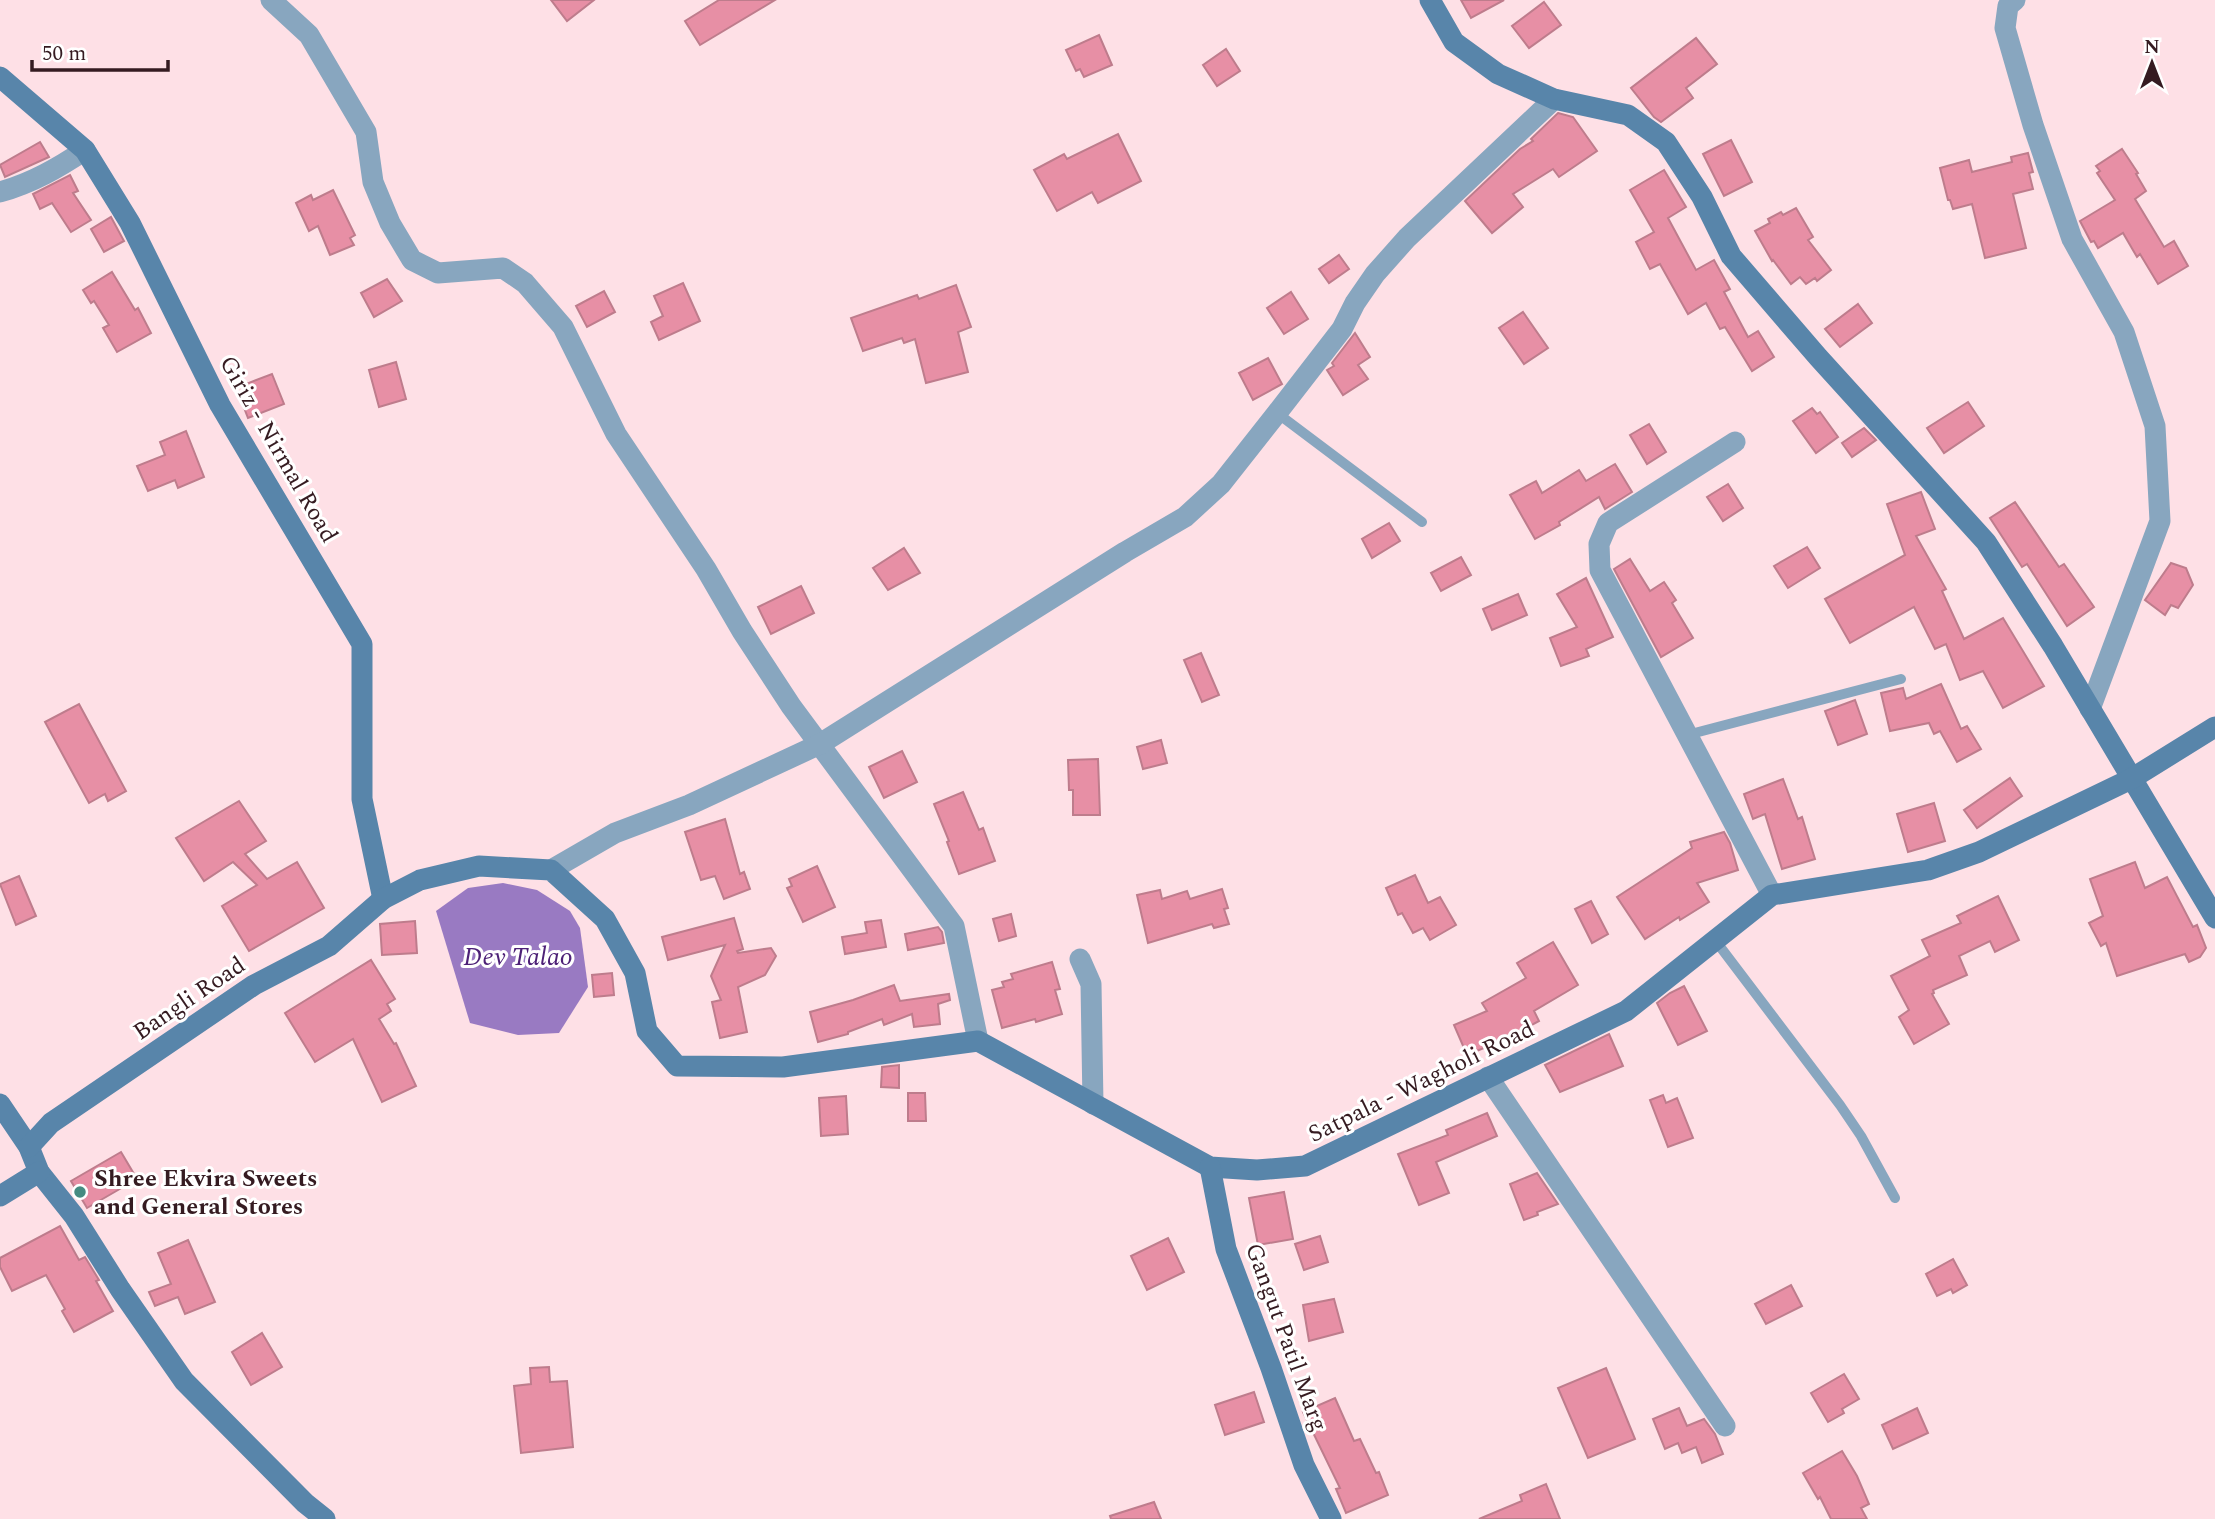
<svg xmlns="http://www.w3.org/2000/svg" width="2215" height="1519" viewBox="0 0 2215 1519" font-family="Spectral,serif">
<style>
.water{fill:#997ac2}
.building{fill:#e78fa5;stroke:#be7c8c;stroke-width:2}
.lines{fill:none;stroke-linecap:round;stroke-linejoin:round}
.lane{stroke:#88a6bf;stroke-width:10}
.street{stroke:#88a6bf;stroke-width:21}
.secondary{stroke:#5885aa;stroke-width:21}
.poi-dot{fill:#468b81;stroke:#fff;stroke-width:2.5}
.labels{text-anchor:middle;stroke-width:6;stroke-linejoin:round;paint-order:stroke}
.street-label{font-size:24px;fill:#351b21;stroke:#fff}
.poi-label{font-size:24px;font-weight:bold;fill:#351b21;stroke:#fff;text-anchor:start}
.water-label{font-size:26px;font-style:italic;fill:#4d2177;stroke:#fff}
</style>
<rect width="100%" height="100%" fill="#fee0e6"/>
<path class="water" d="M503,883L537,890L570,911L580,928L588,987L559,1033L518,1035L470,1023L436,911L468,888Z"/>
<g class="building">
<path d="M551,0H594L567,21Z"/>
<path d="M719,0H775L700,45L685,21Z"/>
<path d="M1461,0H1504L1471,18Z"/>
<path d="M1544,2L1561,25L1529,48L1512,26Z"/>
<path d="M1099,35L1112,65L1084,77L1080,69L1076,71L1066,50Z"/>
<path d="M1696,38L1717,64L1686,88L1693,98L1661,122L1654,117L1631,88Z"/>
<path d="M1226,49L1240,71L1217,86L1203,65Z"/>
<path d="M1558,113L1573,117L1597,151L1559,177L1553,169L1513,194L1523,207L1492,233L1465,201L1520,149L1533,141L1531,139Z"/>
<path d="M1118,134L1141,181L1098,203L1092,192L1057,211L1034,170L1064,154L1067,159Z"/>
<path d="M1731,140L1752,182L1724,196L1703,154Z"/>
<path d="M40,142L49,157L5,177L0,165Z"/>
<path d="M2122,149L2138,173L2136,174L2146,191L2135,199L2164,247L2174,241L2188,266L2158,284L2140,254L2137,257L2123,233L2098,248L2094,241L2091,242L2080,221L2115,200L2097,173L2100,171L2096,166Z"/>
<path d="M2028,153L2033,172L2029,173L2033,189L2013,194L2026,248L1985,258L1972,204L1953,209L1950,200H1948L1940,168L1969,160L1972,172L2012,162L2011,157Z"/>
<path d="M1664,170L1686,207L1668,218L1696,270L1714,260L1730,289L1724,292L1748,337L1758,331L1774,357L1752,371L1725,327L1720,329L1706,303L1688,314L1660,264L1650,269L1636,242L1654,232L1630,190Z"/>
<path d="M70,175L78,191L73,193L91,220L71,232L52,203L40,209L33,194Z"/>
<path d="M333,190L355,235L350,238L354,245L330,255L318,226L309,231L296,203L311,195L313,200Z"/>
<path d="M1796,208L1813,237L1808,240L1831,270L1817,281L1815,278L1806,284L1800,277L1791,284L1773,260L1772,261L1755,231L1770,223L1768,219L1781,212L1783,215Z"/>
<path d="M111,217L124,241L104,252L91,229Z"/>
<path d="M1339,255L1349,269L1329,283L1319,269Z"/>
<path d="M112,272L135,310L138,308L151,333L117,352L103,328L109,325L94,301L91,303L83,290Z"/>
<path d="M387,279L402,301L374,317L361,293Z"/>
<path d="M683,283L700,321L659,340L651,322L663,316L654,296Z"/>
<path d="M956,285L971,327L958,332L968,372L926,383L915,339L904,343L902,338L863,351L851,318L917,295L919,299Z"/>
<path d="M604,291L615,312L587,327L576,306Z"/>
<path d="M1291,292L1308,319L1284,334L1267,308Z"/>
<path d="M1858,304L1872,323L1840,347L1825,329Z"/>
<path d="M1523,312L1548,348L1524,364L1499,328Z"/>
<path d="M1355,333L1370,357L1358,365L1368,379L1343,395L1327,370L1334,366L1332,363Z"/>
<path d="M1268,358L1282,384L1253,400L1239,373Z"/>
<path d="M396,362L406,399L379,407L369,370Z"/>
<path d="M272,374L284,404L248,418L241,400L250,396L246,384Z"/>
<path d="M1968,402L1984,426L1944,453L1927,428Z"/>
<path d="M1812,408L1817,414L1820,412L1838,437L1816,453L1793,421Z"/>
<path d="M1649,424L1666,452L1647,464L1630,435Z"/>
<path d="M1864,428L1876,440L1852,457L1842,443Z"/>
<path d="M186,431L204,477L178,488L175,480L148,491L137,466L165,455L160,442Z"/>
<path d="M1615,464L1632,492L1605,509L1599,497L1559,522L1560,525L1535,539L1510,495L1536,481L1542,493L1579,470L1586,481Z"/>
<path d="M1728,484L1743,508L1723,521L1707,497Z"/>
<path d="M1921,492L1935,529L1916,536L1946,589L1942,591L1964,639L2003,618L2044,686L2003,708L1983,671L1960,680L1946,644L1935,649L1914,607L1850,643L1825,599L1905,555L1887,504Z"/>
<path d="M2015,502L2059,567L2064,564L2094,607L2067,626L2027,564L2022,567L1990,518Z"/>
<path d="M1389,523L1400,541L1372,558L1362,539Z"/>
<path d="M1807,547L1820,568L1788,588L1774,566Z"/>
<path d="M904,548L920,573L888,590L873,568Z"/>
<path d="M1461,557L1471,575L1441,591L1431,573Z"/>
<path d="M1630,559L1650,591L1664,582L1676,600L1672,603L1693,638L1661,657L1614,569Z"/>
<path d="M2171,563L2186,568L2193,585L2178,608L2171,605L2165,615L2145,600Z"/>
<path d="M1586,578L1613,637L1586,649L1589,656L1561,666L1550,638L1577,627L1557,594Z"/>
<path d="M801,586L814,613L771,634L758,607Z"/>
<path d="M1518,594L1527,615L1492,630L1483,609Z"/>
<path d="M1201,653L1219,695L1202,702L1184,660Z"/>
<path d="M1941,684L1961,729L1967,726L1981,749L1957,762L1940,731L1934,734L1929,723L1890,731L1881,693L1903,688L1906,699Z"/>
<path d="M1855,700L1867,734L1838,745L1825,711Z"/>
<path d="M79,704L126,791L108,801L105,794L89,803L45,722Z"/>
<path d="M1161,740L1167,763L1143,769L1137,747Z"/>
<path d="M902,751L917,782L884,798L869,767Z"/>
<path d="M1098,759L1100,815H1073V790H1069L1068,760Z"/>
<path d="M2010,778L2022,796L1977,828L1964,810Z"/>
<path d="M1783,779L1798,819L1802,817L1815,859L1782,869L1765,814L1753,819L1744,794Z"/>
<path d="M963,792L979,830L983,828L995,861L959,874L947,842L949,841L934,804Z"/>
<path d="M239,801L266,841L245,854L267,879L297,862L324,908L249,951L222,906L257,885L233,862L204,881L176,838Z"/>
<path d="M1934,803L1945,841L1908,852L1897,814Z"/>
<path d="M725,819L740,874L744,872L750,889L724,899L715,876L701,880L685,832Z"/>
<path d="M1724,832L1730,843L1738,870L1697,883L1709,902L1680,920L1679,917L1645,939L1617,897L1692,848L1690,842Z"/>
<path d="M2135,862L2145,888L2167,877L2193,927L2197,925L2206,948L2200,957L2189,962L2185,954L2117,976L2106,943L2101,946L2089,923L2103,916L2090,879Z"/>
<path d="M817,866L835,907L803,922L787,888L792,886L789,879Z"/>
<path d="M1415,875L1428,903L1440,897L1456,925L1430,940L1423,928L1413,933L1402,913L1398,915L1386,888Z"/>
<path d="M19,876L36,916L16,925L0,884Z"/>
<path d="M1222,889L1228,908L1224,909L1229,924L1214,928L1212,924L1148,943L1137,895L1160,890L1162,899L1187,891L1190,899Z"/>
<path d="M1998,896L2019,940L1995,952L1990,941L1959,956L1967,975L1933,990L1934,993L1932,994L1949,1024L1914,1044L1899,1017L1909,1010L1891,976L1930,956L1922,940L1961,923L1957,916Z"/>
<path d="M1591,901L1608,934L1592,943L1575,909Z"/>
<path d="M1011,914L1016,936L999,941L993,919Z"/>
<path d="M734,918L743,949L737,951L738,953L771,948L776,956L765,975L738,987L747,1032L720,1038L712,1002L721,1000L711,976L725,945L668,960L662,937Z"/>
<path d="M881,920L886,947L845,954L842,937L867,933L865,922Z"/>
<path d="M415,921L417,953L382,955L380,924Z"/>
<path d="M938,927L942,932L944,943L908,950L905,934Z"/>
<path d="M1553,942L1578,985L1534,1011L1539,1021L1506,1039L1467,1055L1454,1025L1487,1011L1482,1003L1526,978L1517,963Z"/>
<path d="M371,960L395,999L387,1004L391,1011L379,1019L394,1044L396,1043L416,1086L382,1102L353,1039L315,1062L285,1013Z"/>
<path d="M1052,962L1060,989L1055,990L1062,1014L1036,1022L1035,1019L1002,1028L992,990L1004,987L1002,982L1013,979L1011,974Z"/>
<path d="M612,973L614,995L594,997L592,975Z"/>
<path d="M894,985L900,1001L949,994L950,1000L938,1004L940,1024L914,1027L912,1014L884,1025L882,1019L848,1032V1034L818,1042L810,1012L853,1000Z"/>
<path d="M1684,986L1707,1031L1678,1045L1657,1003L1670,993Z"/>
<path d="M1609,1034L1623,1066L1560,1092L1545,1065Z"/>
<path d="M899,1065V1088L881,1087L882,1067Z"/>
<path d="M908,1093H925L926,1121H908Z"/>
<path d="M1663,1095L1666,1103L1677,1098L1693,1138L1668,1147L1650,1100Z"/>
<path d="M846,1096L848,1134L821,1136L819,1098Z"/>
<path d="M1487,1113L1497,1136L1436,1162L1449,1193L1419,1205L1398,1154L1448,1135L1446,1130Z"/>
<path d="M121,1152L137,1179L87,1208L71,1181Z"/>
<path d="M1537,1173L1558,1204L1537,1212L1538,1215L1524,1220L1510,1184Z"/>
<path d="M1284,1192L1293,1239L1258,1245L1249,1198Z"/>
<path d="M60,1226L79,1260L85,1257L99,1280L96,1281L113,1311L74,1332L62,1311L65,1309L46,1275L12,1291L0,1267V1258Z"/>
<path d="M1320,1236L1328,1262L1304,1270L1295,1244Z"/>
<path d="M1168,1238L1184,1272L1147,1290L1131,1256Z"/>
<path d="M188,1240L215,1302L185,1314L178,1297L155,1306L149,1292L171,1284L158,1253Z"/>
<path d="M1953,1259L1967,1285L1953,1293L1951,1289L1937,1296L1926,1274Z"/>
<path d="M1791,1285L1802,1306L1766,1324L1755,1304Z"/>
<path d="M1334,1299L1343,1332L1309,1341L1303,1305Z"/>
<path d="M262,1333L282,1367L251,1385L232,1352Z"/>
<path d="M549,1367L550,1382L567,1381L573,1447L521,1453L514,1386L531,1384L530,1368Z"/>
<path d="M1606,1368L1635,1439L1588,1458L1558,1388Z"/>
<path d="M1844,1374L1859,1399L1842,1409L1844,1413L1828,1422L1811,1393Z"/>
<path d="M1254,1392L1264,1422L1225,1435L1215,1405Z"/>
<path d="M1335,1398L1354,1441L1360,1439L1376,1473L1379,1472L1388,1495L1346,1513L1336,1489L1340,1488L1303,1412Z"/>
<path d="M1679,1408L1687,1426L1704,1419L1715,1434L1723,1454L1702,1463L1696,1447L1682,1453L1678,1443L1665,1449L1653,1419Z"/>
<path d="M1917,1408L1928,1433L1893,1449L1882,1425Z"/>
<path d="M1842,1451L1857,1476L1869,1504L1861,1508L1867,1519H1831L1820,1497L1818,1499L1803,1473Z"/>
<path d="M1546,1484L1560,1519H1479L1522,1501L1520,1495Z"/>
<path d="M1154,1502L1161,1519H1111L1110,1516Z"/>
</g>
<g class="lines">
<g class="lane">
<path d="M1277,413L1422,522"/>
<path d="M1687,735L1901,679"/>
<path d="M1715,940L1840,1105L1861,1136L1895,1198"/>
</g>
<g class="street">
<path d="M271,0L309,35L366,132L373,182L390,223L412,260L438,273L503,268L525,283L563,327L616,434L706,569L742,631L791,706L954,926L978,1041"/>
<path d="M2015,0L2008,6L2005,28L2033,125L2072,239L2124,332L2155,426L2160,521L2090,709"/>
<path d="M0,192C32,183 58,168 85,150"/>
<path d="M1735,442L1608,523L1599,544L1600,570L1772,895"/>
<path d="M551,870L615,833L689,805L820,744L1125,552L1185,517L1221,484L1277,413L1342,329L1355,303L1375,274L1407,238L1554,99"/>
<path d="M1080,959L1091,984L1093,1104"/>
<path d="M1488,1077L1725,1426"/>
</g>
<g class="secondary">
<path d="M1430,0L1454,42L1498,74L1554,99L1628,115L1666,142L1702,197L1731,256L1818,357L1986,542L2053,646L2215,918"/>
<path d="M0,77L85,150L130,223L220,405L362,644V799L383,899"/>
<path d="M0,1104L29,1147L39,1172L74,1216L120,1289L184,1381L305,1503L325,1519"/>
<path d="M29,1147L51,1123L254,985L329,946L383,899L420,880L479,866L551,870L605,919L635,973L647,1031L677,1066L783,1067L978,1041L1210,1167L1257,1170L1305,1166L1626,1011L1772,895L1928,870L1979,852L2131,779L2215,727"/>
<path d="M1210,1167L1226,1249L1271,1368L1304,1465L1331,1519"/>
<path d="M0,1196L39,1172"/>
</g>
</g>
<circle class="poi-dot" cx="80" cy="1192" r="7"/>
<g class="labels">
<g class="street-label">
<text transform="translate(279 449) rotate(60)" y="8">Giriz - Nirmal Road</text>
<text transform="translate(189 998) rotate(-34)" y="8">Bangli Road</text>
<text transform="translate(1421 1081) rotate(-26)" y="8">Satpala - Wagholi Road</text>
<text transform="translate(1287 1337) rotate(70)" y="8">Gangut Patil Marg</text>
</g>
<g class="poi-label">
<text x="94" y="1186">Shree Ekvira Sweets<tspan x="94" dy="28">and General Stores</tspan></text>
</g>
<g class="water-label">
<text x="518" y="965">Dev Talao</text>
</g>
</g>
<g transform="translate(2152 63)" stroke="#ffffff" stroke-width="5" paint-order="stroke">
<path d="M0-5L12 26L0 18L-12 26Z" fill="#351b21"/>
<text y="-10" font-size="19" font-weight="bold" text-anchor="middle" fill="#351b21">N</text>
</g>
<path d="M32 60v10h136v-10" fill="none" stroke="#351b21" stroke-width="3.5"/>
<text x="42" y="60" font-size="21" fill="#351b21" stroke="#ffffff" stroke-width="5" paint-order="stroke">50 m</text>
</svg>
